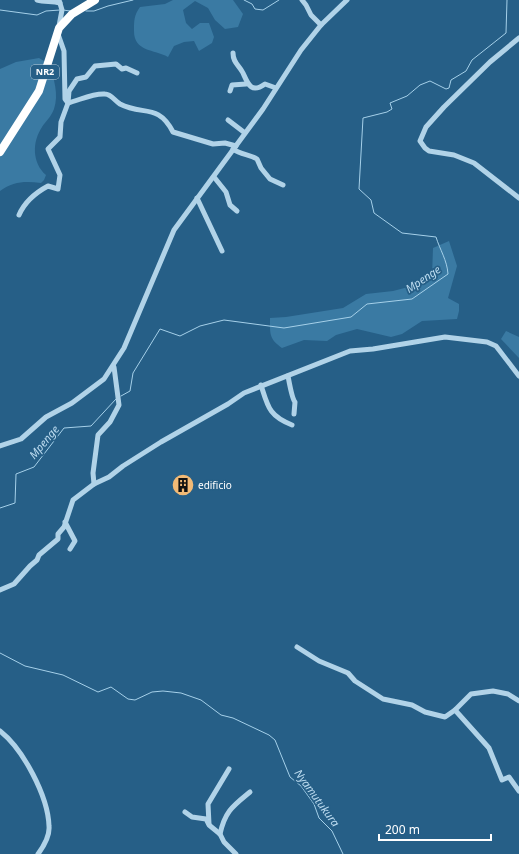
<svg xmlns="http://www.w3.org/2000/svg" width="519" height="854" viewBox="0 0 519 854" font-family="'Noto Sans',sans-serif">
<style>
.green{fill:#3a7aa3}
.lines{fill:none;stroke-linecap:round;stroke-linejoin:round}
.stream{stroke:#a5d0e9;stroke-width:1}
.minor{stroke:#b1d3e8;stroke-width:5}
.highway{stroke:#fff;stroke-width:8}
.labels{text-anchor:middle;stroke-width:3.5;stroke-linejoin:round;paint-order:stroke}
.shield{fill:#265f87;stroke:#becfdb;stroke-width:1}
.shield-label{font-size:9px;font-weight:bold;fill:#fff}
.poi-label{font-size:10px;fill:#fff;stroke:#265f87;text-anchor:start}
.water-label{font-size:11px;font-style:italic;fill:#bddcf0;stroke:#265f87}
</style>
<rect width="100%" height="100%" fill="#265f87"/>
<g class="green">
<path d="M173,0H233L243,14L238,27L225,29L215,20L208,8L195,1L183,10L186,23L192,29L200,23H209L214,37L212,43L199,51L194,41L184,42L174,46L168,57C154,49 134,52 134,31C134,21 134,15 140,7L165,4Z"/>
<path d="M39,58L49,64C54,78 59,95 54,109C51,117 46,121 42,127C32,142 32,163 46,175L44,180L41,183C26,181 13,181 0,191V69L16,62Z"/>
<path d="M449,241L457,266L448,298L459,304V311L457,319L422,321L402,334L391,337L357,329L336,335L327,341L304,340L282,348C269,339 270,334 270,318L286,317L343,308L366,294L393,291L420,284L432,276L433,248Z"/>
<path d="M506,331L519,337V358L501,339Z"/>
</g>
<g class="lines">
<g class="stream">
<path d="M244,0L252,4L255,9L263,10L279,0"/>
<path d="M0,10L37,15L46,11L60,10"/>
<path d="M63,10L70,11"/>
<path d="M86,11H94L108,6L133,0"/>
<path d="M121,396L130,391L133,373L160,329L180,336L200,326L224,320L284,328L351,317L367,304L412,299L448,274C447,260 440,250 436,237L402,233L374,213L371,200L359,189L363,118L387,112L392,109L390,103L407,96L420,85L430,81L446,89L449,88L451,80L466,71L472,60L506,33L507,0"/>
<path d="M0,508L15,503L16,474L34,467L64,428L91,426L116,399"/>
<path d="M0,653L25,666L63,675L98,692L111,687L128,699L135,700L152,692L163,691L181,693L201,700L221,715L233,718L269,735L275,740L290,777L301,786L314,804L319,818L332,831L343,854"/>
</g>
<g class="minor">
<path d="M37,0C45,2 52,1 60,3"/>
<path d="M59,0L62,10L59,26"/>
<path d="M302,0L306,5L311,15L321,25"/>
<path d="M58,34L64,51L65,99L68,103C80,100 93,93 105,94C111,94 115,101 120,104C143,116 158,103 173,132L213,144L225,143L236,146"/>
<path d="M519,38L490,62L444,107L426,127L420,141L425,148L429,151L454,155L474,163L519,198"/>
<path d="M233,53C233,63 239,65 243,73C248,84 251,94 265,84L276,88"/>
<path d="M230,91L232,85L246,84"/>
<path d="M228,120L245,133"/>
<path d="M233,149C241,155 249,154 257,159L261,168L270,179L283,185"/>
<path d="M214,177L226,192L230,205L237,211"/>
<path d="M197,198L222,251"/>
<path d="M19,215C25,201 35,193 48,186L58,189L60,175L48,149L60,137L61,122L68,103L69,91L77,79L86,77L95,66L116,64L122,69L126,68L137,73"/>
<path d="M288,376C289,381 292,399 295,402L294,414"/>
<path d="M261,385C268,407 269,416 292,425"/>
<path d="M0,446L21,439L46,417L72,403L104,379L124,348L174,230L263,109L301,50L321,25L347,0"/>
<path d="M94,484L93,473L98,435L110,422L119,405L114,367"/>
<path d="M65,522L75,541L70,549"/>
<path d="M0,590L14,584L30,566L37,560L39,555L58,539V534L64,527L73,500L94,484L109,477L123,466L161,442L228,404L244,393L350,351L373,349L445,337L487,342L496,346L519,376"/>
<path d="M297,647L319,661L348,673L355,681L383,699L412,705L425,712L445,717L455,710L471,694L493,691L508,694L519,701"/>
<path d="M455,710L489,748L502,780L509,777L519,791"/>
<path d="M0,731C23,749 48,796 49,826C50,836 44,846 38,854"/>
<path d="M185,812L192,817L206,819L209,825L220,834L224,842L236,854"/>
<path d="M209,824L208,804L229,769"/>
<path d="M220,834C225,811 233,806 250,792"/>
</g>
<path class="highway" d="M0,152L39,91L59,28L72,14L95,0"/>
</g>
<defs>
<g id="building-disc" transform="scale(1.15)"><circle r="9.5" fill="#f2ba76" stroke="#265f87"/><path d="M-4-6H4V6H1V3H-1V6H-4ZM-2.5-4.3h1.7v1.8h-1.7ZM.8-4.3h1.7v1.8H.8ZM-2.5-1h1.7V.8h-1.7ZM.8-1h1.7V.8H.8Z" fill="#111"/></g>
</defs>
<g fill-rule="evenodd">
<use href="#building-disc" x="183" y="485"/>
</g>
<g class="labels">
<rect class="shield" x="31" y="65" width="28" height="14" rx="3"/>
<g class="shield-label">
<text x="45" y="75">NR2</text>
</g>
<g class="poi-label">
<text x="198" y="489">edificio</text>
</g>
<g class="water-label">
<text transform="translate(423 279) rotate(-34)" y="4">Mpenge</text>
<text transform="translate(44 442) rotate(-50)" y="4">Mpenge</text>
<text transform="translate(317 798) rotate(54)" y="4">Nyamutukura</text>
</g>
</g>
<path d="M379 834v6h112v-6" fill="none" stroke="#ffffff" stroke-width="2"/>
<text x="385" y="834" font-size="12" fill="#ffffff" stroke="#265f87" stroke-width="3" paint-order="stroke">200 m</text>
</svg>
